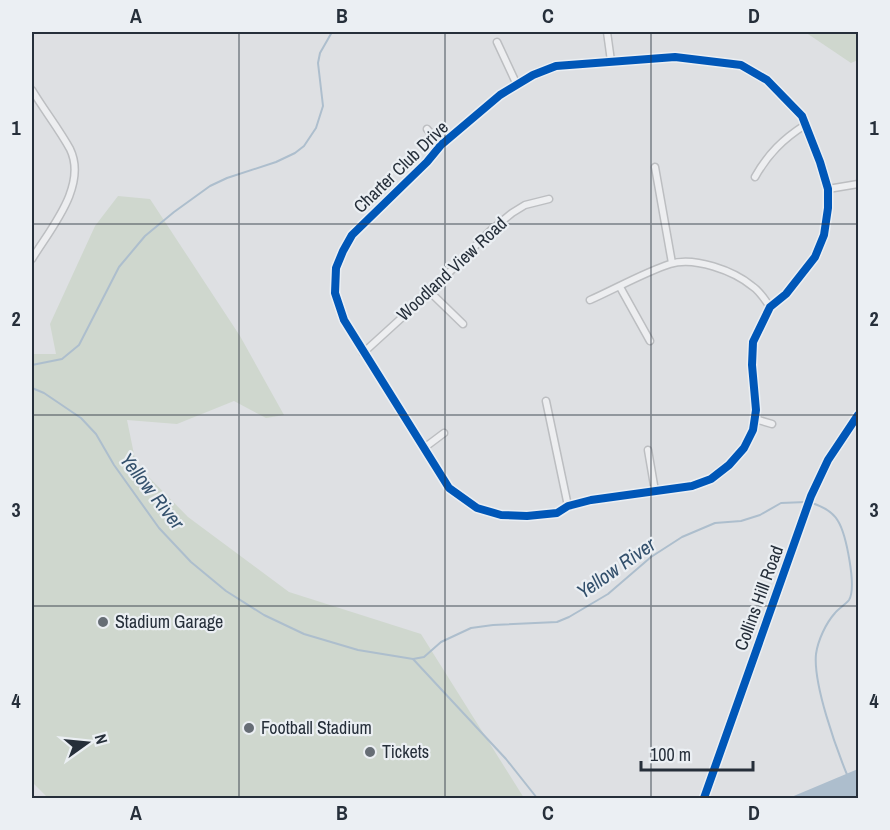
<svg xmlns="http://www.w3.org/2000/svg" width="890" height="830" viewBox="0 0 890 830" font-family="'Archivo Narrow',sans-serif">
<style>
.green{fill:#cfd7ce}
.water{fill:#adbecd}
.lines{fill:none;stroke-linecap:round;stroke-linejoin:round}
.stream{stroke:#adbecd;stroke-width:2}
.street-casing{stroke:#bcbec1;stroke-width:9}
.street{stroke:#edeef0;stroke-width:6}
.secondary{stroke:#bcbfc3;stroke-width:8}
.cycleway-casing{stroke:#ebeff3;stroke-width:11}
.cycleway{stroke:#0057b8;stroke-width:8}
.grid{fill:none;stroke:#262f3a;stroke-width:1.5;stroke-opacity:0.55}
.poi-dot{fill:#666d75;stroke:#ebeff3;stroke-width:2}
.labels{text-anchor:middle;stroke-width:4.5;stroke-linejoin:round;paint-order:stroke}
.street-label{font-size:18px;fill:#262f3a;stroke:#ebeff3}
.poi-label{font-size:18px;fill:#262f3a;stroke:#ebeff3;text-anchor:start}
.water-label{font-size:20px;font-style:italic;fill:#33506c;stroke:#ebeff3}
.neatline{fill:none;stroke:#262f3a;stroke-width:2}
.grid-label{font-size:20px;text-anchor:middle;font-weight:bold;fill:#262f3a}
</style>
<rect width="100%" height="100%" fill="#dee0e3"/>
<g class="green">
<path d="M805,32H858V60L851,63Z"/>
<path d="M118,196L150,199L240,336L284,415L266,418L234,401L177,424L127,420L136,464L188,517L289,592L421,634L524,798H48L32,782V354H56L50,324L95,226Z"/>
</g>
<path class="water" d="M858,769V798H789Z"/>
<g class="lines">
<g class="stream">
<path d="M32,365L62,359L79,345L119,267L145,236L174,212L210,186L227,178L276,162L295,153L304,146L316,128L323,106L318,63L320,53L332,32"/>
<path d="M32,388L44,393L81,418L96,434L114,465L159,528L191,562L226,591L264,615L304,634L358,650L413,659L424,657L441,642L471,628L493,625L557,622L569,617L608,594L651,557L682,537L715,523L741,521L760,515L781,503L806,502"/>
<path d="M812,503C821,506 833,512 838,521C846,534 857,587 849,600C845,605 839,608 835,613C826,623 818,640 816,654C813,684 836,748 848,777"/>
<path d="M413,659L506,759L537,798"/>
</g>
<g class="street-casing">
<g id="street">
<path d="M607,32L611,61"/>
<path d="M497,42L517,85"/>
<path d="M675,57L741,65L767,80L802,116L820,162L828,189V208L824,235L815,257L786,294L770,307L753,342L752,365L756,410L753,430L744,448L729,465L711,479L692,486L591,500L568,506L557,513L527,516L501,515L477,508L449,488L344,320L335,293L336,268L343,251L352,235L427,162L441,145L500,95L533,75L556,66Z"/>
<path d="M32,90C44,110 59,129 70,149C88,186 50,229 32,259"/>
<path d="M427,129L441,145"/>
<path d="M655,167L672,263"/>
<path d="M755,177C768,154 783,139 805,125"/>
<path d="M828,189L858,184"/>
<path d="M620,287L650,341"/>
<path d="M430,292L463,324"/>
<path d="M590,300C615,289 645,272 670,264C694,256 734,271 752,286C760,291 765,300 770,307"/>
<path d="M363,353L430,292L490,231L512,213L525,205L549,199"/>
<path d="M546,401L568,506"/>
<path d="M755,419L772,424"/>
<path d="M424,448L444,433"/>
<path d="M648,450L655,491"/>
</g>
</g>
<use href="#street" class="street"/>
<path class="secondary" d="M704,798L811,496L828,460L858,415"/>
<g class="cycleway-casing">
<g id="cycleway">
<path d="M675,57L741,65L767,80L802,116L820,162L828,189V208L824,235L815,257L786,294L770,307L753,342L752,365L756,410L753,430L744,448L729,465L711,479L692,486L591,500L568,506L557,513L527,516L501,515L477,508L449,488L344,320L335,293L336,268L343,251L352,235L427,162L441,145L500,95L533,75L556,66Z"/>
<path d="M704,798L811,496L828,460L858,415"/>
</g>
</g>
<use href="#cycleway" class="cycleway"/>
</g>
<path class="grid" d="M239,32V798M445,32V798M651,32V798M32,224H858M32,415H858M32,606H858"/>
<g class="poi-dot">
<circle cx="103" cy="622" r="6"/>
<circle cx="249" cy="728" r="6"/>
<circle cx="370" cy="752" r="6"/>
</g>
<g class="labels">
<g class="street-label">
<text transform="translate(401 167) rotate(-44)" y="6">Charter Club Drive</text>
<text transform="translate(452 269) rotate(-43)" y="6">Woodland View Road</text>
<text transform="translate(759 598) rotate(-70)" y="6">Collins Hill Road</text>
</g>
<g class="poi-label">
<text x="115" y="628">Stadium Garage</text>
<text x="261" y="734">Football Stadium</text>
<text x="382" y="758">Tickets</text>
</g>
<g class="water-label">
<text transform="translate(152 491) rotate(52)" y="7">Yellow River</text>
<text transform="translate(616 568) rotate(-35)" y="7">Yellow River</text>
</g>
</g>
<rect width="890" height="830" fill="none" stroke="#ebeff3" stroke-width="66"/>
<g transform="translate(87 743) rotate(75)" stroke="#ebeff3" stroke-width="4.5" paint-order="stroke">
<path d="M0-4.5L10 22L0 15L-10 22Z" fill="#262f3a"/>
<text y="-9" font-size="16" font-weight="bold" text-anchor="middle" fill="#262f3a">N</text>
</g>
<path d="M641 761v9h112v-9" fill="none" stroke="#262f3a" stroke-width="3"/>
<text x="650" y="761" font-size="18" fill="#262f3a" stroke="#ebeff3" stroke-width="4.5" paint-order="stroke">100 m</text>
<rect x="33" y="33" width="824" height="764" class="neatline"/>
<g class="grid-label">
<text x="136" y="23">A</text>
<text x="342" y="23">B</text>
<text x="548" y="23">C</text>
<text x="754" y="23">D</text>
<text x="16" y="135">1</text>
<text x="874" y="135">1</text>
<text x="16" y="326">2</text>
<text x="874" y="326">2</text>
<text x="16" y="517">3</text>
<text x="874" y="517">3</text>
<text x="16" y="708">4</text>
<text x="874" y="708">4</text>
<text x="136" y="820">A</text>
<text x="342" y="820">B</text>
<text x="548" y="820">C</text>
<text x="754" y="820">D</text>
</g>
</svg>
